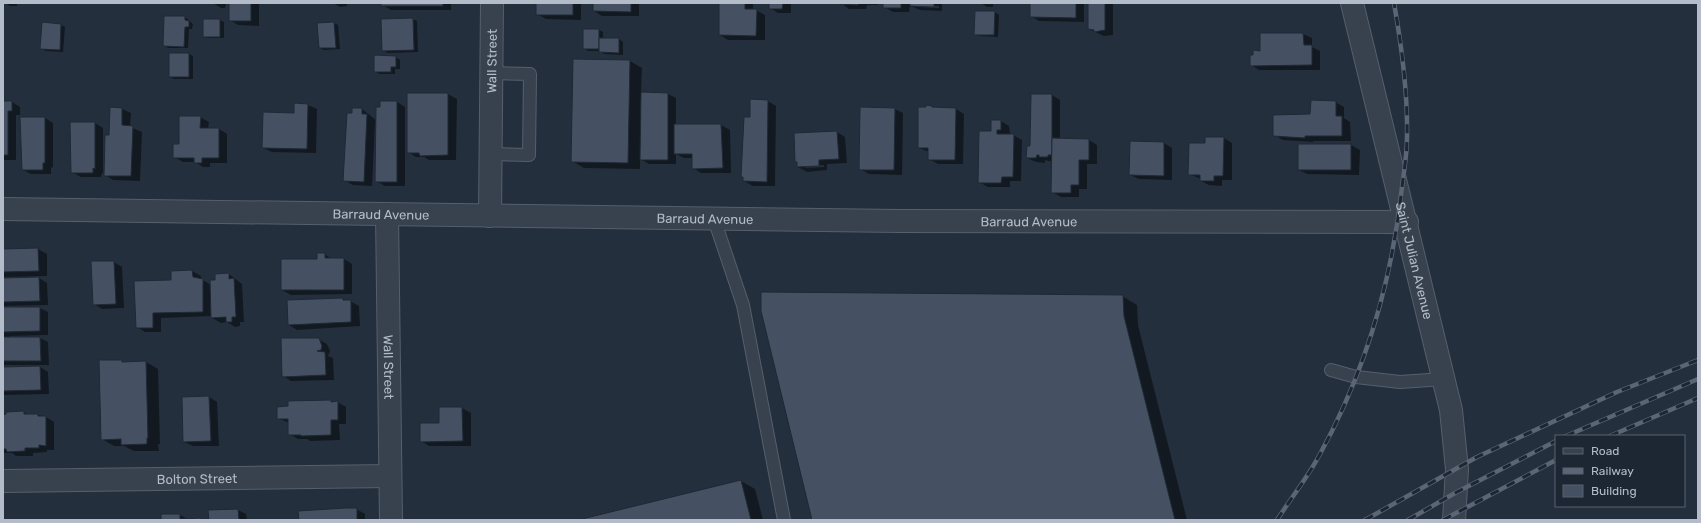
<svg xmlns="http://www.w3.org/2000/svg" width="1701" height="523" viewBox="0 0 1701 523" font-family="Rubik,sans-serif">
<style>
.shadow{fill:#0007;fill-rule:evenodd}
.building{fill:#455162;stroke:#1f2835}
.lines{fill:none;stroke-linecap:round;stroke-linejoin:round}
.service-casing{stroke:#565f6c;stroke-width:14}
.minor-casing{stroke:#565f6c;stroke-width:24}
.tertiary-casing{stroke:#565f6c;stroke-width:24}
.service{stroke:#38414e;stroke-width:12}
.minor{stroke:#38414e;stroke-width:22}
.tertiary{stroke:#38414e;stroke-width:22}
.rail-casing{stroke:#5a6575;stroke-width:4.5}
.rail{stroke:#1d2633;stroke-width:3;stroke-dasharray:9;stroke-linecap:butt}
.labels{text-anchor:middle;stroke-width:3;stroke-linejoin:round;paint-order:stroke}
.street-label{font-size:13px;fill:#b4bcc9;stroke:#1d2633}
</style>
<rect width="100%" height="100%" fill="#242f3e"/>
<g class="shadow">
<path d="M5,3H17V6H10Z"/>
<path d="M213,3H224L226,4L225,8H221Z"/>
<path d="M228,3H259V26L238,25L230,20V4Z"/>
<path d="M333,3H347V6L340,7Z"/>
<path d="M382,3H451V10H391L382,5Z"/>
<path d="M535,3H581V20L546,19L537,14V4Z"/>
<path d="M594,3H663H639V16H602L594,11Z"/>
<path d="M720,3H753V10H756L765,15V40H728L720,35Z"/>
<path d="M770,3H791V13H778L770,8Z"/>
<path d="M832,3H878V5H867L866,9H849L841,3Z"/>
<path d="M884,3H942V11L920,10L910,6L909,12H893L884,7ZM919,5L939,6V8L919,7Z"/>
<path d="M981,3H996V4H993V7H987Z"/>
<path d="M1023,3H1084V22L1039,21L1031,16V4Z"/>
<path d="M1089,3H1113V35L1104,36L1089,29Z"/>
<path d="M995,12L999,15L998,37L980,36L976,34Z"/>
<path d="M185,17L193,24L192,29H189L188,48H168L164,45Z"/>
<path d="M413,19L417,21L418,52L387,53L383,50Z"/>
<path d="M204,20H220L224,22V38H208L204,36Z"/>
<path d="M334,23L338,25L340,49L324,50L320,48Z"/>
<path d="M61,25L65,27L63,52L46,51L41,49Z"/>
<path d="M599,30L603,32V39H619L623,42V55L604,54L600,51H588L584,48Z"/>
<path d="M1261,34H1303L1312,38V47L1320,51V70H1259L1251,65L1261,52Z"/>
<path d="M189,54L193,56V79H174L170,77Z"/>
<path d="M396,57L400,60V69H395V74H379L375,71Z"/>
<path d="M630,61L642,68L641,93L668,94L676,98V125H721L730,130L731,173H701L693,168V158H684L676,154V164H649L640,159V169L584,168L572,161Z"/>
<path d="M408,94H448L457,99L456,160H429L424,157H416L408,152Z"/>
<path d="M1052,95L1060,100V140H1089L1097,145V164H1087V189H1079V197H1061L1052,192L1053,162L1045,160V163L1036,162L1027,158Z"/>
<path d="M768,101L776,106L775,186H753L744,181L751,118Z"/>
<path d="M3,102H12L20,107V115H16V160H3Z"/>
<path d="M381,102H397L405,107V186H385L376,181L377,123H375L372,186L353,185L344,180L353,114L362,109L377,121L381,108Z"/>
<path d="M1335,102L1344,107V118L1350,122L1351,141H1313V142L1283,140L1274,135Z"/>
<path d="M295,104L308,105L317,109L316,153L272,152L263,148L295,114Z"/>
<path d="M932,106L935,108L956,109L964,114L963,164H938L929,159V152L919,148Z"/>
<path d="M111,108L122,109L131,113L130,127L142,132L140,181L113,180L105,175L110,136Z"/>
<path d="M895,109L903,113L902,175L869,174L860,169Z"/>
<path d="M200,117L209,122L208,129H219L227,134V163H210V167H203L195,162H183L174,157L180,145Z"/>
<path d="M45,118L53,123V167L51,168V174H31L23,170Z"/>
<path d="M1001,121L1009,126L1010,135H1013L1022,140L1021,181H1010V187H988L979,182L992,132Z"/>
<path d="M95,123L103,128V173H102L101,177H81L72,172Z"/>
<path d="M837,132L845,137L847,163L827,164V170L807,172L798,167ZM824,165V167L806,168L804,166Z"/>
<path d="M1224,138L1232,143V180H1222V186L1209,185L1201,181V179L1189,174L1206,144Z"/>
<path d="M1164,143L1172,148V180L1139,179L1130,175Z"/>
<path d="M1299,145H1351L1360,150L1359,175L1307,174L1299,170Z"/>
<path d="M38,249L47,254V276L3,277V250Z"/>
<path d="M324,254L332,259H344L352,264V294L291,295L282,290Z"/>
<path d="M114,262L122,267L124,308L102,309L94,304Z"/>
<path d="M192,271L201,276V279L211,285L216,281V275L229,274L242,284L244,322H240V326L235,327L227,322L221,323L212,318V316L161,318V332H145L137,327L172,281Z"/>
<path d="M39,278L47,283L48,305L3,306V279Z"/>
<path d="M1122,296L1137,305L1138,325L1187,520H813Z"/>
<path d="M342,299L350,301L359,306L360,326L297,330L289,325Z"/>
<path d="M3,308H40L48,312V335L9,336L10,338H40L48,342L49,365H3Z"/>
<path d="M318,339L327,344L330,351L328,356L333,358L334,380L291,381L283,376Z"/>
<path d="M121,361L125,363L146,362L158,369L160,444H158L159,451H134L124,446H114L102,439Z"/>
<path d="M40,367L48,372L49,394L3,395V368Z"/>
<path d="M209,397L217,402L219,446H193L184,442Z"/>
<path d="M330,401L337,402L346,407V424H339L340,440L310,441L307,439H298L289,434V423L278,418Z"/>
<path d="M440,408H462L471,413V446H429L421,441L440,423Z"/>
<path d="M24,412L28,415H38L46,417L54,422V450H47V452L33,453V456H16L12,453H3V416Z"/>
<path d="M741,481L755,489L763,520H582Z"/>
<path d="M356,509L365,514V520H300Z"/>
<path d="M238,510L246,514L247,520H210Z"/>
<path d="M180,515L188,519L202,520H162Z"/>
</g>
<g class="building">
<rect x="229" y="3" width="22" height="18"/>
<rect x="381" y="3" width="62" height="3"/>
<rect x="536" y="3" width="37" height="12"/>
<path d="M593,3H631V12L593,11Z"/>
<path d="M719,3H745V9H757L756,36L719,35Z"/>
<path d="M769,3H783L782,9H769Z"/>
<path d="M840,3H858V5L840,4Z"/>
<rect x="883" y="3" width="18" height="5"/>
<path d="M910,3H934V7L910,6Z"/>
<path d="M1030,3H1076V18L1030,17Z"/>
<path d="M1088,3H1105V30L1094,32V30L1088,29Z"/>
<path d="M975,11H995L994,35H974Z"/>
<path d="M164,16H185V20L189,21V27H185L184,47L163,46Z"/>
<path d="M413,18L414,50L382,51L381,19Z"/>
<rect x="203" y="19" width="17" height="18"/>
<path d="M42,22L61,24L60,50L40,49Z"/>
<path d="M334,22L336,48H319L317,23Z"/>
<rect x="583" y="29" width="16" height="20"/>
<path d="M1260,33H1303L1304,45H1312V65L1250,66V55H1253V50L1260,51Z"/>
<path d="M599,38H619V53L599,52Z"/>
<rect x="169" y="53" width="20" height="24"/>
<path d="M374,55L396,56V67H391V72H374Z"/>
<path d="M573,59L630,60L628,163L571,162Z"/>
<path d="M641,92L668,93V160H640Z"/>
<path d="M407,93H448V155L420,156L419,153H407Z"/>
<path d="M1031,94H1052V155H1048V157H1039V155H1037L1036,158H1026L1027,146H1030Z"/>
<path d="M750,99L768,100L767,182L743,181V177H741L744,117H750Z"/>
<path d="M1311,100L1336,101V116H1342V136H1305V138L1273,136V115L1310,114Z"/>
<path d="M3,101H12V111H8V155H3Z"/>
<path d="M380,101H397V182H375L376,107H380Z"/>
<path d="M294,103L308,104L307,149L262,148L263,112L294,113Z"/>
<path d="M926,105L932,106V107L956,108L955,160H928V148H918V107H926Z"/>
<path d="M110,107L122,108V125L133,126L131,176H104L105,135H109Z"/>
<path d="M860,107L895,108L894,170H859Z"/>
<path d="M352,108H362V114H367L364,182L343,181L347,113H352Z"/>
<path d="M179,116H201L200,128H219V158H202V163H194V158H173V144H179Z"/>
<path d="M20,117H45V163H43V170H22Z"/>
<path d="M991,120H1001V130H997V134H1014L1013,177H1002L1001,183H978L979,131H991Z"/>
<path d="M70,122H95V169L93,168V173H71Z"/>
<path d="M674,124H721L723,168L692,169V154H674Z"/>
<path d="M837,131L839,159L819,160V166L797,167V162H795L794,133Z"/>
<path d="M1205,137H1224L1223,176H1214V181H1200V175H1188L1189,143H1205Z"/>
<path d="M1052,138L1089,139V160H1079V185H1071V193H1051Z"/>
<path d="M1130,141L1164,142V176L1129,175Z"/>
<rect x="1298" y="144" width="53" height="26"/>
<path d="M38,248L39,271L3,272V249Z"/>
<path d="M317,253H325V258H344V290H281V259H317Z"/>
<path d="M91,261H114L116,304L93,305Z"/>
<path d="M192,270L193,277L203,279V312L153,313V328H136L134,281L171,280V271Z"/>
<path d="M229,273V279L234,278L236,317H232V322H226V317L211,318L210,280H215V274Z"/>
<path d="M39,277L40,301L3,302V278Z"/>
<path d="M761,292L1123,295L1124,316L1175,520H812L761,311Z"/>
<path d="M343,298V300H351V322L288,325L287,300Z"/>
<path d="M3,307H40V331L3,332Z"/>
<path d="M3,337H40L41,361H3Z"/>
<path d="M281,338H319L322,346L321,350L317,351L325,352L326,375L282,377Z"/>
<path d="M99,360H122V362L146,361L148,438H147V444L121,445V439L101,440Z"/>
<path d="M40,366L41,390L3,391V367Z"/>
<path d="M209,396L211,441L183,442L182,397Z"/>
<path d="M331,400V402L338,401V420H331V435L301,436V435H288V419H277V407L288,406V401Z"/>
<path d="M439,407H462L463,441L420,442V423H439Z"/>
<path d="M24,411V414H38V416H46V446L39,445V448H25V451L7,452L6,449H3V415L6,414V412Z"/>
<path d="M741,480L751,520H578Z"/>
<path d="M346,508H357V520H299L298,511Z"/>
<path d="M238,509L239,520H209L208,510Z"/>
<path d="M161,514H180V519L201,518V520H159L161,519Z"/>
</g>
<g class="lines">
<g class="service-casing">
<g id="service">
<path d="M491,154L529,155L530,74L491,73"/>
<path d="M714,219L743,305L784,520"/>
<path d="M1331,370L1356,377L1400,382L1444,379"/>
</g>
</g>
<g class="minor-casing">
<g id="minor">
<path id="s1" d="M3,209L899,221L1407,222"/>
<path id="s2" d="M387,214L391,520"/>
<path id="s3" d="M490,216L492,3"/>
<path id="s4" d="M3,481L390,476"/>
</g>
</g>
<g class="tertiary-casing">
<g id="tertiary">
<path id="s5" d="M1352,3L1451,410L1457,469L1454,520"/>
</g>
</g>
<use href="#service" class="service"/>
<use href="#minor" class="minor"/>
<use href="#tertiary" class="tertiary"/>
<g class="rail-casing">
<g id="rail">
<path d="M1566,436L1698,379"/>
<path d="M1610,436L1698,398"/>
<path d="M1277,520C1291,498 1308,477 1320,454C1365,372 1392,280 1402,187C1404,171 1407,154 1407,138C1408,93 1402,48 1394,3"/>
<path d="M1365,520L1477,457L1617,392L1698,360"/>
<path d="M1408,520L1455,493L1556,441"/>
<path d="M1443,520L1556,460"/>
</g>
</g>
<use href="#rail" class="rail"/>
</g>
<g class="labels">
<g class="street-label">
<text dy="5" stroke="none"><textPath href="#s3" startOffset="155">Wall Street</textPath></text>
<text dy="5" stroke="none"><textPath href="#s1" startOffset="378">Barraud Avenue</textPath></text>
<text dy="5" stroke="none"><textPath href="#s1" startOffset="702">Barraud Avenue</textPath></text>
<text dy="5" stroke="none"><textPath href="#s1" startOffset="1026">Barraud Avenue</textPath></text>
<text dy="5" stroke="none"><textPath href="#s5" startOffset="265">Saint Julian Avenue</textPath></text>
<text dy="5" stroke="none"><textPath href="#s2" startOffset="153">Wall Street</textPath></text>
<text dy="5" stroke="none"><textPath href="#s4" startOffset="194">Bolton Street</textPath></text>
</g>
</g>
<rect width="1701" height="523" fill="none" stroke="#b4bcc9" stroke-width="8"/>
<rect x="1555" y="435" width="130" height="72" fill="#1d2633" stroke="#59626f"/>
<rect x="1563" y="448" width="20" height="6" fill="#38414e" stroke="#59626f"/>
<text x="1591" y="455" font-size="12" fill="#b4bcc9">Road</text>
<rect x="1563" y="468" width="20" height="6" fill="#5a6575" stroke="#59626f"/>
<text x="1591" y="475" font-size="12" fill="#b4bcc9">Railway</text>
<rect x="1563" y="485" width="20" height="12" fill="#455162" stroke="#59626f"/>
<text x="1591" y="495" font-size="12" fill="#b4bcc9">Building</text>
</svg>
